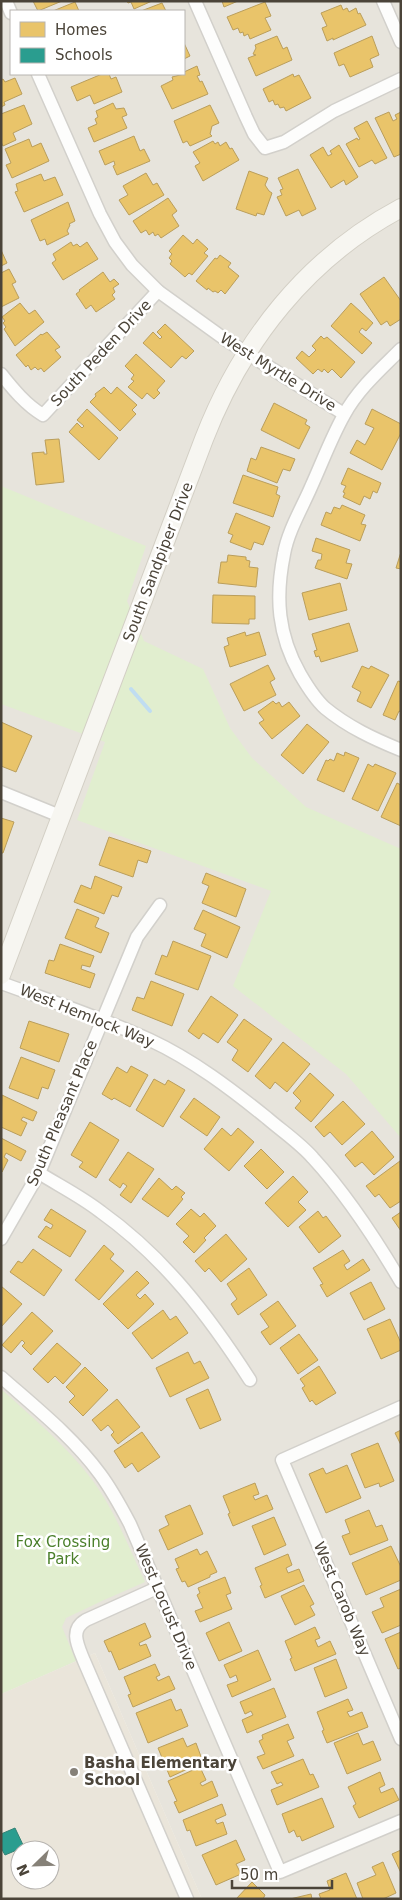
<svg xmlns="http://www.w3.org/2000/svg" width="402" height="1900" viewBox="0 0 402 1900" font-family="'DejaVu Sans',sans-serif">
<style>
.residential{fill:#e7e4dc;fill-rule:evenodd}
.education{fill:#eae5da;fill-rule:evenodd}
.green{fill:#e1eecf}
.homes{fill:#e9c46a;stroke:#ba9e5b}
.schools{fill:#2a9d8f;stroke:#348275}
.lines{fill:none;stroke-linecap:round;stroke-linejoin:round}
.stream{stroke:#c0ddf1;stroke-width:4}
.street-casing{stroke:#d2d0cb;stroke-width:15}
.secondary-casing{stroke:#d3cfc5;stroke-width:20}
.street{stroke:#fdfdfc;stroke-width:12}
.secondary{stroke:#f7f6f1;stroke-width:18}
.poi-dot{fill:#868178;stroke:#fff;stroke-width:2}
.labels{text-anchor:middle;stroke-width:5;stroke-linejoin:round;paint-order:stroke}
.street-label{font-size:15px;fill:#4b4439;stroke:#fff}
.park-label{font-size:15px;fill:#4a7f2a;stroke:#fff}
.poi-label{font-size:15px;font-weight:bold;fill:#4b4439;stroke:#fff;text-anchor:start}
</style>
<rect width="100%" height="100%" fill="#f4f2ee"/>
<path class="residential" d="M1,1H401V1899H202L95,1653L1,1694ZM11,11H184V74H11Z"/>
<path class="education" d="M95,1653L202,1899H1V1694ZM20,1850H50V1880H20Z"/>
<g class="green">
<path d="M1,486L146,546L127,601L144,641L203,669L230,728L252,758L306,807L401,849V1138L346,1074L233,986L271,891L77,820L105,742L1,704Z"/>
<path d="M1,1389C33,1418 67,1446 93,1481C115,1511 129,1548 145,1582L104,1600L66,1618L62,1627L76,1661L1,1694Z"/>
</g>
<g class="homes">
<path d="M33,1H62L38,11Z"/>
<path d="M127,1H152L134,9L131,2L128,3Z"/>
<path d="M222,1H238L224,7Z"/>
<path d="M75,2L79,11H53Z"/>
<path d="M265,2L271,16L265,18L271,30L250,39L248,34L244,36L243,32L240,33L238,28L233,30L227,17Z"/>
<path d="M162,3L166,11H141Z"/>
<path d="M341,5L343,10L347,8L349,12L356,8L358,14L360,13L366,25L333,40V38L327,41L322,28L327,26L321,13Z"/>
<path d="M277,36L283,49L287,47L292,60L256,76L248,58L256,55L253,54L256,48L255,45Z"/>
<path d="M372,36L379,55L370,59L373,67L350,77L344,64L339,66L334,53Z"/>
<path d="M184,43L190,56L184,59Z"/>
<path d="M197,66L200,75L197,76L200,82L202,81L208,94L172,109L161,86L173,80L172,77L184,74V72Z"/>
<path d="M102,74H109L111,79L116,77L122,92L94,104L90,95L77,101L71,87Z"/>
<path d="M293,74L294,77L299,75L311,98L286,111L284,107L280,108L278,104L275,105L273,100L269,102L263,89Z"/>
<path d="M15,78L22,94L4,102L5,105L1,107V80L3,79L5,82Z"/>
<path d="M113,103L116,109L124,108L127,115L122,117L127,128L94,142L88,128L97,124L95,119L98,117L96,111Z"/>
<path d="M24,105L32,124L13,133L16,140L3,146L1,142V114Z"/>
<path d="M210,105L219,123L212,126L210,134L212,136L190,146L187,141L183,143L174,121Z"/>
<path d="M389,112L393,121L397,119L395,115L401,112V154L394,157L375,118Z"/>
<path d="M367,121L387,158L375,164L372,160L359,167L346,144L357,138L358,140L360,139L354,128Z"/>
<path d="M134,136L140,151L144,149L150,161L117,175L113,166L115,165L114,161L105,165L99,151Z"/>
<path d="M29,139L32,147L41,143L49,161L12,178L6,165L11,163L5,149Z"/>
<path d="M213,141L215,144L218,142L220,146L226,142L230,149L232,148L239,160L203,181L195,166L200,163L193,152Z"/>
<path d="M339,145L358,177L346,185L344,180L331,188L310,155L323,147L328,156L332,154L330,151Z"/>
<path d="M298,169L316,209L302,216L299,210L286,216L277,197L282,195L280,190L283,189L278,178Z"/>
<path d="M249,171L268,178L265,185L269,191L272,193L264,215L257,213L256,216L236,209Z"/>
<path d="M146,173L153,185L157,183L164,195L129,215L119,200L128,195L123,186Z"/>
<path d="M41,174L44,181L55,177L63,195L24,212L15,192L18,191L16,184Z"/>
<path d="M168,198L177,211L172,215L179,226L161,238L158,234L155,236L153,232L149,235L146,230L141,233L133,221Z"/>
<path d="M68,202L75,221L69,224L70,225L67,231L69,234L47,245L45,239L40,241L31,220Z"/>
<path d="M183,235L193,244L197,239L208,249L204,253L208,256L192,275L189,273L185,277L170,264L172,261L169,258L172,254L169,251Z"/>
<path d="M71,242L73,246L77,244L80,247L87,242L98,259L63,280L52,263L56,260L53,254Z"/>
<path d="M1,250L7,263L1,266Z"/>
<path d="M220,255L231,263L228,267L239,276L225,294L221,290L218,293L215,291L213,292L208,288L207,290L196,281L215,258L217,259Z"/>
<path d="M9,269L16,282L12,284L19,298L1,307V273Z"/>
<path d="M103,272L110,282L114,279L119,284L113,288L115,292L112,295L115,299L96,312L91,305L86,309L76,294L80,291L79,290Z"/>
<path d="M384,277L401,301V319L390,326L387,321L381,325L360,294Z"/>
<path d="M20,303L29,314L35,310L44,322L15,346L4,329L6,327L3,323L5,321L2,317Z"/>
<path d="M351,303L373,323L366,331L362,328L359,332L372,343L362,354L331,326Z"/>
<path d="M165,324L194,351L186,359L182,356L171,368L143,343L153,332L160,339L162,337L157,332Z"/>
<path d="M47,332L60,347L55,350L61,357L44,372L41,368L38,370L35,367L31,370L28,365L26,367L16,355L41,334L42,335Z"/>
<path d="M321,336L324,339L327,337L355,362L341,378L332,369L328,373L324,369L322,372L318,369L313,374L296,358L302,351L309,357L316,350L312,346Z"/>
<path d="M136,354L165,381L157,390L160,393L154,399L147,393L142,399L128,387L134,381L131,379L134,375L125,366Z"/>
<path d="M104,387L111,394L117,387L137,405L132,410L136,414L120,431L90,402L96,396L95,394Z"/>
<path d="M274,403L307,420L305,424L310,427L299,449L261,430Z"/>
<path d="M87,409L118,438L99,460L69,432L77,423L82,428L84,426L77,420Z"/>
<path d="M372,409L401,424V433L382,470L350,453L357,440L365,445L374,428L365,424Z"/>
<path d="M59,439L64,482L36,485L32,453L44,452V454H47L45,440Z"/>
<path d="M261,447L295,459L290,471L283,469L277,483L247,471L251,458L256,460Z"/>
<path d="M348,468L381,483L377,493L373,491L370,499L364,496L360,505L343,497L345,493L343,492L346,486L341,484Z"/>
<path d="M243,475L278,487L276,494L280,496L273,517L233,503Z"/>
<path d="M342,505L365,515L361,524L366,525L360,541L321,525L326,512L331,514L334,507L340,509Z"/>
<path d="M236,513L270,527L263,545L254,542L251,550L230,542L233,535L228,533Z"/>
<path d="M316,538L350,550L346,563L352,564L347,579L315,568L318,560H321L322,554L312,551Z"/>
<path d="M401,552V569L396,568Z"/>
<path d="M228,555L246,557V560L250,561L249,567L258,568L256,587L218,583L221,562H227Z"/>
<path d="M340,583L347,610L309,620L302,593Z"/>
<path d="M213,595L255,596V619H249V624L212,623Z"/>
<path d="M349,623L358,651L321,662L319,656L316,657L314,651L317,650L312,634Z"/>
<path d="M245,632L246,636L259,632L266,655L230,667L224,647L229,645L227,638Z"/>
<path d="M268,665L275,679L270,682L276,695L244,711L230,684Z"/>
<path d="M362,666L369,669L371,666L389,675L371,708L357,701L361,692L352,687Z"/>
<path d="M398,681L401,682V712L399,711L395,720L383,715Z"/>
<path d="M273,701L276,704L279,702L282,707L289,702L300,716L272,739L259,723L264,720L258,712Z"/>
<path d="M1,722L32,736L16,772L1,766Z"/>
<path d="M307,724L329,742L303,774L281,755Z"/>
<path d="M345,752L359,758L344,792L317,780L326,760L328,761L330,759L334,761L337,753L344,756Z"/>
<path d="M368,764L373,767L375,764L396,773L378,811L352,799Z"/>
<path d="M397,783L401,785V826L381,817Z"/>
<path d="M1,818L14,822L3,853H1Z"/>
<path d="M109,837L151,851L147,863L138,860L133,877L99,865Z"/>
<path d="M206,873L246,889L236,917L202,903L209,886L202,883Z"/>
<path d="M95,876L122,887L118,897L112,895L104,914L74,902L81,885L91,889Z"/>
<path d="M77,909L99,918L95,927L109,933L101,953L65,938Z"/>
<path d="M203,910L240,927L227,958L201,946L206,934L194,929Z"/>
<path d="M173,941L211,956L198,990L155,974L162,955L167,957Z"/>
<path d="M60,944L94,956L90,967L82,965L81,969L95,974L90,988L45,973L49,960L54,961Z"/>
<path d="M151,981L184,994L172,1026L132,1010L137,997L144,999Z"/>
<path d="M211,996L238,1015L218,1043L203,1033L199,1039L188,1031Z"/>
<path d="M244,1019L272,1039L248,1072L232,1060L238,1050L227,1042Z"/>
<path d="M29,1021L69,1034L59,1062L20,1048Z"/>
<path d="M283,1042L310,1064L287,1092L275,1082L270,1089L255,1076Z"/>
<path d="M21,1057L55,1070L48,1089L42,1087L38,1099L9,1088Z"/>
<path d="M131,1066L148,1075L130,1107L114,1098L112,1100L102,1094L117,1067L127,1073Z"/>
<path d="M310,1073L334,1095L311,1122L295,1108L301,1101L293,1093Z"/>
<path d="M154,1079L165,1085L168,1080L185,1090L163,1127L136,1110Z"/>
<path d="M2,1095L37,1112L33,1121L23,1117L21,1120L27,1123L21,1136L1,1127Z"/>
<path d="M194,1098L220,1117L207,1136L180,1117Z"/>
<path d="M343,1101L365,1124L342,1145L330,1132L324,1137L315,1127Z"/>
<path d="M90,1122L119,1140L96,1178L79,1167L83,1162L71,1155Z"/>
<path d="M222,1128L231,1136L238,1128L254,1142L229,1171L204,1149Z"/>
<path d="M372,1131L394,1157L374,1175L362,1162L355,1167L345,1155Z"/>
<path d="M1,1138L26,1151L21,1161L6,1153L4,1157L8,1160L2,1172Z"/>
<path d="M261,1149L284,1172L267,1189L244,1166Z"/>
<path d="M128,1152L154,1169L131,1203L120,1195L127,1186L123,1183L120,1188L109,1180Z"/>
<path d="M400,1161L401,1201L390,1208L379,1194L375,1197L366,1186Z"/>
<path d="M293,1176L308,1192L298,1202L306,1210L288,1227L265,1203Z"/>
<path d="M159,1178L172,1190L176,1186L185,1193L181,1197L183,1199L168,1217L142,1199Z"/>
<path d="M51,1209L86,1231L70,1257L38,1237L46,1226L51,1229L53,1225L44,1220Z"/>
<path d="M191,1209L200,1217L204,1213L216,1226L204,1238L206,1240L194,1253L183,1242L189,1236L176,1224Z"/>
<path d="M318,1211L323,1218L326,1216L341,1236L319,1253L299,1227Z"/>
<path d="M401,1212V1231L392,1218Z"/>
<path d="M226,1234L247,1259L221,1282L209,1268L205,1272L195,1261Z"/>
<path d="M104,1245L114,1254L110,1259L124,1271L99,1300L75,1280Z"/>
<path d="M33,1249L62,1270L44,1296L10,1272L18,1261L22,1263Z"/>
<path d="M343,1250L350,1261L344,1265L347,1270L363,1259L370,1270L327,1297L320,1285L323,1284L313,1268Z"/>
<path d="M249,1268L267,1295L238,1315L231,1304L237,1299L227,1284Z"/>
<path d="M137,1271L149,1283L136,1295L140,1299L145,1294L154,1304L128,1329L103,1304Z"/>
<path d="M371,1282L385,1309L364,1320L350,1293Z"/>
<path d="M1,1286L22,1304L1,1327Z"/>
<path d="M278,1301L296,1326L270,1345L261,1332L269,1327L260,1314Z"/>
<path d="M163,1310L170,1320L176,1316L188,1333L152,1359L132,1333Z"/>
<path d="M32,1312L53,1331L31,1355L22,1346L25,1343L22,1340L11,1353L2,1345Z"/>
<path d="M390,1319L401,1343V1350L381,1359L367,1329Z"/>
<path d="M299,1334L318,1360L298,1374L280,1348Z"/>
<path d="M57,1343L81,1364L63,1384L55,1376L48,1383L33,1369Z"/>
<path d="M188,1352L194,1364L200,1361L209,1378L170,1397L156,1368Z"/>
<path d="M319,1366L336,1393L316,1405L312,1400L310,1402L302,1388L305,1386L300,1379Z"/>
<path d="M85,1367L108,1390L83,1416L69,1402L75,1396L66,1387Z"/>
<path d="M208,1389L221,1420L200,1429L186,1399Z"/>
<path d="M117,1399L140,1427L118,1444L111,1435L114,1432L108,1425L101,1431L92,1420Z"/>
<path d="M401,1430V1445L395,1433Z"/>
<path d="M142,1432L160,1457L138,1472L132,1463L125,1468L114,1451Z"/>
<path d="M378,1443L394,1481L380,1487L379,1483L365,1488L351,1454Z"/>
<path d="M347,1465L361,1498L326,1513L309,1474L323,1468L326,1474Z"/>
<path d="M255,1483L259,1494L253,1496L255,1500L267,1495L273,1509L233,1526L228,1514L230,1513L223,1496Z"/>
<path d="M190,1505L203,1534L168,1550L159,1530L169,1525L165,1516Z"/>
<path d="M369,1510L376,1527L382,1525L388,1540L350,1555L342,1536L350,1533L345,1520Z"/>
<path d="M274,1517L286,1545L264,1555L252,1526Z"/>
<path d="M391,1546L401,1567V1580L366,1595L352,1563Z"/>
<path d="M197,1549L200,1555L207,1551L217,1572L210,1575V1577L188,1587L185,1581L182,1582L176,1569L179,1568L175,1559Z"/>
<path d="M288,1554L292,1565L286,1568L288,1573L299,1569L304,1581L265,1598L260,1586L262,1585L255,1568Z"/>
<path d="M225,1577L231,1593L226,1595L232,1609L200,1622L195,1611L203,1608L197,1595L200,1593L198,1588Z"/>
<path d="M304,1585L314,1604L310,1606L315,1615L295,1625L281,1596Z"/>
<path d="M401,1589V1625L382,1633L372,1612L384,1607L380,1598Z"/>
<path d="M229,1622L242,1651L219,1661L206,1633Z"/>
<path d="M145,1623L151,1637L139,1643L140,1646L146,1644L151,1656L119,1670L111,1651L109,1652L104,1641Z"/>
<path d="M315,1627L320,1638L315,1640L318,1647L330,1641L336,1654L295,1671L290,1659L292,1658L285,1641Z"/>
<path d="M401,1632V1668L398,1669L385,1639Z"/>
<path d="M258,1650L271,1680L232,1697L227,1685L238,1681L236,1675L230,1678L224,1665Z"/>
<path d="M336,1659L347,1688L325,1697L314,1668Z"/>
<path d="M155,1664L160,1675L156,1677L158,1681L169,1676L175,1689L133,1707L128,1695L131,1694L124,1677Z"/>
<path d="M274,1688L286,1717L247,1733L242,1720L253,1715L251,1711L245,1714L240,1702Z"/>
<path d="M171,1699L176,1711L181,1709L188,1726L148,1743L136,1713Z"/>
<path d="M348,1699L353,1710L347,1712L350,1717L362,1712L368,1727L327,1743L322,1731L324,1730L317,1712Z"/>
<path d="M288,1724L294,1738L287,1741L294,1756L263,1769L257,1757L265,1754L259,1741L263,1739L262,1735Z"/>
<path d="M358,1733L363,1745L373,1741L381,1760L347,1774L334,1743Z"/>
<path d="M183,1738L187,1747L196,1743L203,1762L170,1777L158,1748Z"/>
<path d="M303,1759L310,1775L313,1774L319,1787L277,1805L271,1790L283,1785L281,1782L277,1784L271,1772Z"/>
<path d="M200,1767L206,1780L200,1783L202,1786L212,1781L218,1796L179,1813L174,1802L177,1801L168,1781Z"/>
<path d="M380,1772L385,1785L379,1788L381,1793L393,1788L399,1800L359,1818L353,1806L356,1804L348,1787Z"/>
<path d="M322,1798L334,1827L302,1841L300,1836L297,1837L294,1830L289,1833L282,1814Z"/>
<path d="M222,1804L226,1815L215,1820L217,1824L223,1822L227,1834L196,1846L190,1830L187,1831L183,1820Z"/>
<path d="M236,1840L245,1860L236,1864L241,1874L216,1885L202,1855Z"/>
<path d="M401,1850V1873L392,1854Z"/>
<path d="M383,1862L396,1893L383,1899H363L357,1883L376,1875L372,1867Z"/>
<path d="M346,1873L357,1899H321L319,1894L330,1890L327,1881Z"/>
<path d="M252,1882L265,1895L263,1899H236Z"/>
<path d="M311,1894L312,1899H290Z"/>
</g>
<path class="schools" d="M15,1828L24,1847L5,1855L1,1848V1834Z"/>
<g class="lines">
<path class="stream" d="M131,689L150,711"/>
<g class="street-casing">
<g id="street">
<path d="M6,1L11,13"/>
<path d="M195,1L246,117L254,134L265,148L284,142L334,111L401,79"/>
<path d="M383,1L401,42"/>
<path d="M38,74L100,214L115,242L132,265L158,291L226,340L344,414"/>
<path d="M401,349C381,369 358,389 344,415C331,438 322,463 311,487C302,508 288,531 284,554C275,598 278,635 300,674C307,686 315,699 325,708C348,727 374,739 401,750"/>
<path d="M1,374C13,389 26,405 43,415L158,291"/>
<path d="M1,792L60,816"/>
<path d="M1,983C51,1001 102,1018 150,1040C193,1060 231,1089 267,1118C282,1131 300,1143 313,1158C347,1195 375,1238 401,1282"/>
<path d="M39,1173C60,1186 82,1197 101,1212C164,1257 209,1316 250,1380"/>
<path d="M1,1239L39,1173L137,937L160,905"/>
<path d="M1,1377C35,1407 73,1437 100,1474C112,1490 121,1507 130,1524L280,1872L401,1821"/>
<path d="M401,1407L282,1460L401,1739"/>
<path d="M157,1588L86,1620C69,1630 78,1646 84,1661L187,1899"/>
</g>
</g>
<g class="secondary-casing">
<path id="secondary" d="M1,975L204,439C242,341 307,258 401,208"/>
</g>
<use href="#street" class="street"/>
<use href="#secondary" class="secondary"/>
</g>
<circle class="poi-dot" cx="74" cy="1772" r="5"/>
<g class="labels">
<g class="street-label">
<text transform="translate(101 353) rotate(-47)" y="5">South Peden Drive</text>
<text transform="translate(278 372) rotate(32)" y="5">West Myrtle Drive</text>
<text transform="translate(158 562) rotate(-69)" y="5">South Sandpiper Drive</text>
<text transform="translate(87 1016) rotate(22)" y="5">West Hemlock Way</text>
<text transform="translate(62 1113) rotate(-67)" y="5">South Pleasant Place</text>
<text transform="translate(342 1599) rotate(67)" y="5">West Carob Way</text>
<text transform="translate(166 1607) rotate(67)" y="5">West Locust Drive</text>
</g>
<g class="park-label">
<text x="63" y="1547">Fox Crossing<tspan x="63" dy="17">Park</tspan></text>
</g>
<g class="poi-label">
<text x="84" y="1768">Basha Elementary<tspan x="84" dy="17">School</tspan></text>
</g>
</g>
<rect width="402" height="1900" fill="none" stroke="#4b4439" stroke-width="5"/>
<rect x="10" y="10" width="175" height="65" fill="#ffffff" stroke="#b7b4b0"/>
<rect x="20" y="22" width="25" height="15" fill="#e9c46a" stroke="#b7b4b0"/>
<text x="55" y="35" font-size="15" fill="#4b4439">Homes</text>
<rect x="20" y="48" width="25" height="15" fill="#2a9d8f" stroke="#b7b4b0"/>
<text x="55" y="60" font-size="15" fill="#4b4439">Schools</text>
<g transform="translate(35 1865) rotate(247)"><circle r="24" fill="#ffffff" stroke="#b7b4b0"/>
<path d="M0-4L9 19L0 12L-9 19Z" fill="#868178"/>
<text y="-8" font-size="14" font-weight="bold" text-anchor="middle" fill="#4b4439">N</text>
</g>
<path d="M232 1880v8h100v-8" fill="none" stroke="#4b4439" stroke-width="2.5"/>
<text x="240" y="1880" font-size="15" fill="#4b4439" stroke="#ffffff" stroke-width="4" paint-order="stroke">50 m</text>
</svg>
